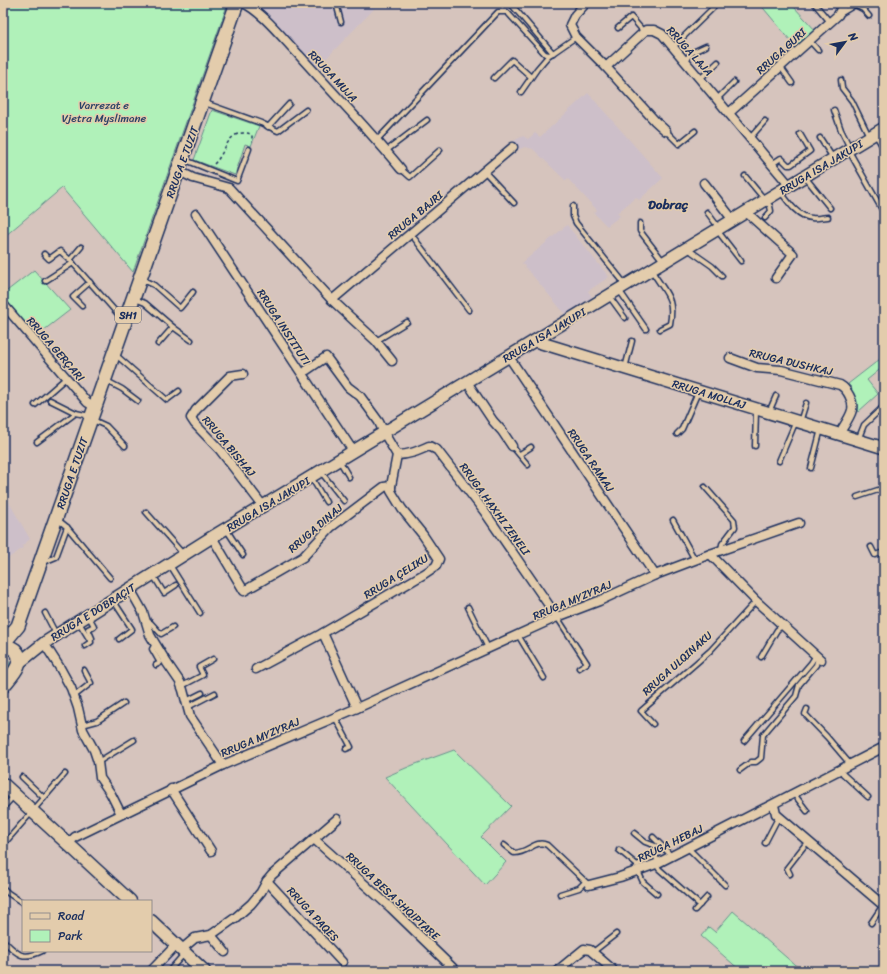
<svg xmlns="http://www.w3.org/2000/svg" width="887" height="974" viewBox="0 0 887 974" font-family="Sriracha,sans-serif">
<style>
.built{fill:#cdbfc9}
.green{fill:#b0f1b9;stroke:#66908c}
.lines{fill:none;stroke-linecap:round;stroke-linejoin:round}
.service-casing{stroke:#1b2f5e;stroke-width:7}
.minor-casing{stroke:#1b2f5e;stroke-width:11}
.tertiary-casing{stroke:#1b2f5e;stroke-width:14}
.secondary-casing{stroke:#1b2f5e;stroke-width:15}
.primary-casing{stroke:#1b2f5e;stroke-width:16}
.path{stroke:#1b2f5e;stroke-width:1.5;stroke-dasharray:3 3;stroke-linecap:butt}
.service{stroke:#e3ccac;stroke-width:4}
.minor{stroke:#e3ccac;stroke-width:8}
.tertiary{stroke:#e3ccac;stroke-width:11}
.secondary{stroke:#e3ccac;stroke-width:12}
.primary{stroke:#e3ccac;stroke-width:13}
.labels{text-anchor:middle;stroke-width:3;stroke-linejoin:round;paint-order:stroke}
.shield{fill:#e3ccac;stroke:#575e75;stroke-width:1}
.shield-label{font-size:10px;font-weight:bold;fill:#1b2f5e}
.street-label{font-size:11px;fill:#1b2f5e;stroke:#e3ccac}
.park-label{font-size:11px;fill:#2a4267;stroke:#e3ccac}
.quarter-label{font-size:13px;font-weight:bold;fill:#1b2f5e;stroke:#e3ccac}
</style>
<rect width="100%" height="100%" fill="#d6c4bd"/>
<filter id="ink" filterUnits="userSpaceOnUse"><feTurbulence type="fractalNoise" baseFrequency=".025" numOctaves="2"/><feDisplacementMap in="SourceGraphic" scale="8" xChannelSelector="R" yChannelSelector="G"/><feConvolveMatrix kernelMatrix="1 2 1 2 8 2 1 2 1" color-interpolation-filters="sRGB"/></filter>
<g filter="url(#ink)">
<g class="built">
<path d="M257,3H369L374,9L315,70L261,11L259,8L260,5Z"/>
<path d="M588,93L663,178L639,200L636,197L617,213L620,216L607,226L594,213L597,210L568,179L566,181L533,149L525,147L517,150L510,143L523,136L528,139L535,133L540,137Z"/>
<path d="M567,225L609,277L588,291L592,297L565,314L522,263Z"/>
<path d="M3,492L30,539L22,546L23,548L3,562Z"/>
<path d="M171,956L187,971H158Z"/>
</g>
<g class="green">
<path d="M3,3H228L133,272L62,188L5,236L3,233Z"/>
<path d="M759,3H792L794,7L816,31L796,47Z"/>
<path d="M212,110L259,126L251,146L245,144L235,175L194,160Z"/>
<path d="M34,270L70,310L35,337L3,299V294Z"/>
<path d="M884,356V366L867,380L878,394L858,412L855,407L850,390L852,388L848,384Z"/>
<path d="M3,657L9,661L10,667L3,678Z"/>
<path d="M454,750L511,806L481,837L506,862L485,885L385,777L413,765Z"/>
<path d="M733,911L802,971H741L701,936L709,927L715,932Z"/>
</g>
<g class="lines">
<g class="service-casing">
<g id="service">
<path d="M336,3L341,22"/>
<path d="M510,3L553,53"/>
<path d="M814,3L830,22"/>
<path d="M840,14L855,5L863,9L869,16"/>
<path d="M618,28L631,17L644,32"/>
<path d="M809,40L818,50"/>
<path d="M673,47L713,8L709,3"/>
<path d="M684,61L693,52L706,46"/>
<path d="M780,66L792,83"/>
<path d="M494,78L512,60L531,77"/>
<path d="M700,79L718,62"/>
<path d="M841,80L842,88L852,101L869,136"/>
<path d="M521,92L537,69L549,55"/>
<path d="M717,99L734,82"/>
<path d="M205,103L261,123L278,131L306,110"/>
<path d="M834,110L841,130L850,148"/>
<path d="M268,127L289,104"/>
<path d="M666,131L679,144L695,131"/>
<path d="M750,138L765,121"/>
<path d="M820,138L833,158"/>
<path d="M377,140L498,12H507L545,54L549,55L553,53L576,37"/>
<path d="M386,151L427,120"/>
<path d="M849,151L884,213"/>
<path d="M183,159L237,181L249,149"/>
<path d="M772,164L781,158L788,165H791L810,151L800,134"/>
<path d="M401,169L410,177L440,150"/>
<path d="M484,171L514,203"/>
<path d="M745,176L770,206L771,211L765,218"/>
<path d="M805,177L830,208"/>
<path d="M781,192C788,202 798,217 812,218C817,219 823,217 828,217"/>
<path d="M573,206V216L576,223L625,284"/>
<path d="M707,212L716,224L720,234L741,261"/>
<path d="M640,223V231L663,261"/>
<path d="M411,234L469,310"/>
<path d="M688,249L692,252L712,266L722,276"/>
<path d="M44,254L49,259L60,251L70,260L116,312L124,319"/>
<path d="M70,260L81,247"/>
<path d="M652,271C665,293 675,297 670,324L660,329"/>
<path d="M143,280L154,285L180,308L193,292"/>
<path d="M45,281L73,263"/>
<path d="M619,290L646,329"/>
<path d="M609,296L625,318"/>
<path d="M135,299L145,303L173,327L158,344"/>
<path d="M82,306L73,297L90,282"/>
<path d="M173,327L191,340"/>
<path d="M376,341L407,322"/>
<path d="M116,355L167,400L179,391"/>
<path d="M625,368L632,341"/>
<path d="M107,381L122,389L138,401"/>
<path d="M50,400L76,413"/>
<path d="M35,405L66,378"/>
<path d="M769,412L776,396"/>
<path d="M93,420L106,426L125,446"/>
<path d="M800,422L806,403"/>
<path d="M677,434L682,429L698,392"/>
<path d="M858,440L864,425L884,406"/>
<path d="M37,442L76,413L90,416"/>
<path d="M512,446L528,465"/>
<path d="M755,446L756,411"/>
<path d="M520,454L531,447"/>
<path d="M339,460L349,477"/>
<path d="M779,461L796,421"/>
<path d="M811,468L821,429"/>
<path d="M321,472L344,501"/>
<path d="M311,477L326,502"/>
<path d="M705,487L734,520L735,527L722,544L721,550"/>
<path d="M857,497L884,488"/>
<path d="M146,512L184,555"/>
<path d="M57,519L67,527L110,578"/>
<path d="M673,520L695,560"/>
<path d="M226,529L243,555"/>
<path d="M871,547L875,555L884,552"/>
<path d="M44,562L56,557L67,527"/>
<path d="M170,565L200,613"/>
<path d="M153,575L164,593L176,585"/>
<path d="M113,600L132,629L119,639"/>
<path d="M468,607L488,648"/>
<path d="M45,613L56,634"/>
<path d="M89,617L94,626L88,629L92,638"/>
<path d="M557,617L587,663L579,668"/>
<path d="M78,621L91,642L85,646"/>
<path d="M147,621L151,623L161,634L173,627"/>
<path d="M518,635L544,678"/>
<path d="M155,644L152,649L160,663L156,665"/>
<path d="M761,657L777,630L783,625"/>
<path d="M182,686L203,675L199,667L213,659"/>
<path d="M73,695L77,694L91,683L84,670"/>
<path d="M186,701L202,693"/>
<path d="M188,707L215,693"/>
<path d="M807,709L805,714L827,737L850,764"/>
<path d="M335,717L351,747L346,749"/>
<path d="M653,724L641,711L710,651L756,601"/>
<path d="M82,725L97,721L124,703"/>
<path d="M744,741L811,663L816,655"/>
<path d="M98,762L134,740"/>
<path d="M740,770L751,762H756L761,758L763,735L796,696L799,685L816,665L818,658"/>
<path d="M841,770L843,774L868,797"/>
<path d="M22,777L44,798L65,774"/>
<path d="M794,794L807,811"/>
<path d="M3,808L13,797"/>
<path d="M634,833L645,842L666,850L671,856"/>
<path d="M653,837L665,849"/>
<path d="M765,843L779,816"/>
<path d="M3,845L44,798"/>
<path d="M504,845L514,853C529,853 535,839 547,845L589,885"/>
<path d="M688,848L725,885"/>
<path d="M619,850L637,865L655,856L659,862"/>
<path d="M656,864L659,869L700,905"/>
<path d="M638,871L643,882L657,894"/>
<path d="M790,874L787,868L808,841"/>
<path d="M3,888L8,893L23,903"/>
<path d="M560,894L579,888L585,882"/>
<path d="M695,910L707,897"/>
<path d="M871,923L883,905"/>
<path d="M3,940C17,954 22,961 42,951"/>
<path d="M593,952L616,934"/>
<path d="M169,971L184,954"/>
</g>
</g>
<g class="minor-casing">
<g id="minor">
<path d="M243,3C261,10 285,41 299,55C333,93 369,130 401,169"/>
<path d="M586,3L575,15L570,25L576,37L606,67"/>
<path d="M729,113L838,15L844,3"/>
<path d="M666,131L655,121L606,67L646,30H654L662,34L790,186"/>
<path d="M877,133L884,145"/>
<path d="M179,171L193,178L229,188L332,300L376,341L392,361"/>
<path d="M704,183L733,220"/>
<path d="M746,212L793,254L776,278"/>
<path d="M196,214L353,451"/>
<path d="M332,300L513,147"/>
<path d="M3,304L87,402L95,407"/>
<path d="M509,357L655,575"/>
<path d="M730,358L757,368L781,370L840,385C847,389 854,401 852,410C850,418 843,427 839,434"/>
<path d="M243,374L230,376L196,410L191,418L195,424L220,450L263,506"/>
<path d="M467,382L493,421L502,431L512,446"/>
<path d="M397,455C409,455 418,451 429,446L437,450L484,511L557,617"/>
<path d="M212,537L244,591L303,557L331,527L384,487L391,486"/>
<path d="M710,554L756,601L821,660"/>
<path d="M130,589L143,612L150,635L167,663L180,682L183,690L190,716L223,765"/>
<path d="M323,633L357,708"/>
<path d="M44,643L60,668L71,688L78,708L83,730L94,750L98,762L100,778L111,794L121,814"/>
<path d="M256,669L323,633L424,574L436,566L439,559L423,535L402,509L391,491V486L397,455L384,433L379,422L360,396L348,387L326,357L307,370"/>
<path d="M171,789L211,851"/>
<path d="M774,805L776,814L783,820L884,906"/>
<path d="M314,839L391,908L456,971"/>
<path d="M68,844L75,837L223,765L357,708L557,617L599,601L655,575L713,553L799,523"/>
<path d="M267,881L342,962"/>
<path d="M589,885L620,877L656,864L884,747"/>
<path d="M211,935L225,952"/>
<path d="M182,949L195,938L211,935L235,918L251,904L261,892L267,881L272,875L337,819"/>
<path d="M151,971L177,944"/>
<path d="M557,971L584,949L590,950L612,969"/>
</g>
</g>
<g class="tertiary-casing">
<g id="tertiary">
<path d="M535,341L884,448"/>
<path d="M19,663L44,643L212,537L884,128"/>
</g>
</g>
<g class="secondary-casing">
<g id="secondary">
<path d="M3,784L130,901"/>
<path d="M151,921L204,971"/>
</g>
</g>
<g class="primary-casing">
<g id="primary">
<path d="M3,644L18,626L237,3"/>
<path d="M3,646C8,646 11,647 15,650C27,662 10,677 3,686"/>
</g>
</g>
<path class="path" d="M214,164C225,154 226,134 243,133C247,133 249,133 252,135V142"/>
<use href="#service" class="service"/>
<use href="#minor" class="minor"/>
<use href="#tertiary" class="tertiary"/>
<use href="#secondary" class="secondary"/>
<use href="#primary" class="primary"/>
</g>
</g>
<g class="labels">
<rect class="shield" x="115" y="307" width="26" height="16" rx="3"/>
<g class="shield-label">
<text x="128" y="319">SH1</text>
</g>
<g class="street-label">
<text transform="translate(690 51) rotate(48)" y="4">RRUGA LAJA</text>
<text transform="translate(781 51) rotate(-42)" y="4">RRUGA GURI</text>
<text transform="translate(333 76) rotate(47)" y="4">RRUGA MUJA</text>
<text transform="translate(182 162) rotate(-70)" y="4">RRUGA E TUZIT</text>
<text transform="translate(821 167) rotate(-31)" y="4">RRUGA ISA JAKUPI</text>
<text transform="translate(415 215) rotate(-40)" y="4">RRUGA BAJRI</text>
<text transform="translate(284 327) rotate(57)" y="4">RRUGA INSTITUTI</text>
<text transform="translate(544 335) rotate(-31)" y="4">RRUGA ISA JAKUPI</text>
<text transform="translate(56 349) rotate(49)" y="4">RRUGA GERÇARI</text>
<text transform="translate(791 362) rotate(13)" y="4">RRUGA DUSHKAJ</text>
<text transform="translate(709 394) rotate(17)" y="4">RRUGA MOLLAJ</text>
<text transform="translate(229 446) rotate(50)" y="4">RRUGA BISHAJ</text>
<text transform="translate(591 460) rotate(56)" y="4">RRUGA RAMAJ</text>
<text transform="translate(72 473) rotate(-71)" y="4">RRUGA E TUZIT</text>
<text transform="translate(268 504) rotate(-31)" y="4">RRUGA ISA JAKUPI</text>
<text transform="translate(495 509) rotate(54)" y="4">RRUGA HAXHI ZENELI</text>
<text transform="translate(315 528) rotate(-41)" y="4">RRUGA DINAJ</text>
<text transform="translate(396 576) rotate(-32)" y="4">RRUGA ÇELIKU</text>
<text transform="translate(572 600) rotate(-23)" y="4">RRUGA MYZYRAJ</text>
<text transform="translate(93 612) rotate(-32)" y="4">RRUGA E DOBRAÇIT</text>
<text transform="translate(677 663) rotate(-42)" y="4">RRUGA ULQINAKU</text>
<text transform="translate(260 737) rotate(-23)" y="4">RRUGA MYZYRAJ</text>
<text transform="translate(670 843) rotate(-26)" y="4">RRUGA HEBAJ</text>
<text transform="translate(393 896) rotate(43)" y="4">RRUGA BESA SHQIPTARE</text>
<text transform="translate(313 914) rotate(47)" y="4">RRUGA PAQES</text>
</g>
<g class="park-label">
<text x="104" y="109">Varrezat e<tspan x="104" dy="13">Vjetra Myslimane</tspan></text>
</g>
<g class="quarter-label">
<text x="668" y="209">Dobraç</text>
</g>
</g>
<rect width="887" height="974" fill="none" stroke="#e3ccac" stroke-width="16"/>
<rect x="8" y="8" width="871" height="958" fill="none" stroke="#1b2f5e" stroke-width="1.5" filter="url(#ink)"/>
<rect x="22" y="900" width="130" height="52" fill="#e3ccac" stroke="#938d8d"/>
<rect x="30" y="913" width="20" height="6" fill="#e3ccac" stroke="#938d8d"/>
<text x="58" y="920" font-size="12" fill="#1b2f5e">Road</text>
<rect x="30" y="930" width="20" height="12" fill="#b0f1b9" stroke="#938d8d"/>
<text x="58" y="940" font-size="12" fill="#1b2f5e">Park</text>
<g transform="translate(845 42) rotate(58)" stroke="#e3ccac" stroke-width="3" paint-order="stroke">
<path d="M0-3L7 15L0 10L-7 15Z" fill="#1b2f5e"/>
<text y="-6" font-size="11" font-weight="bold" text-anchor="middle" fill="#1b2f5e">N</text>
</g>
</svg>
